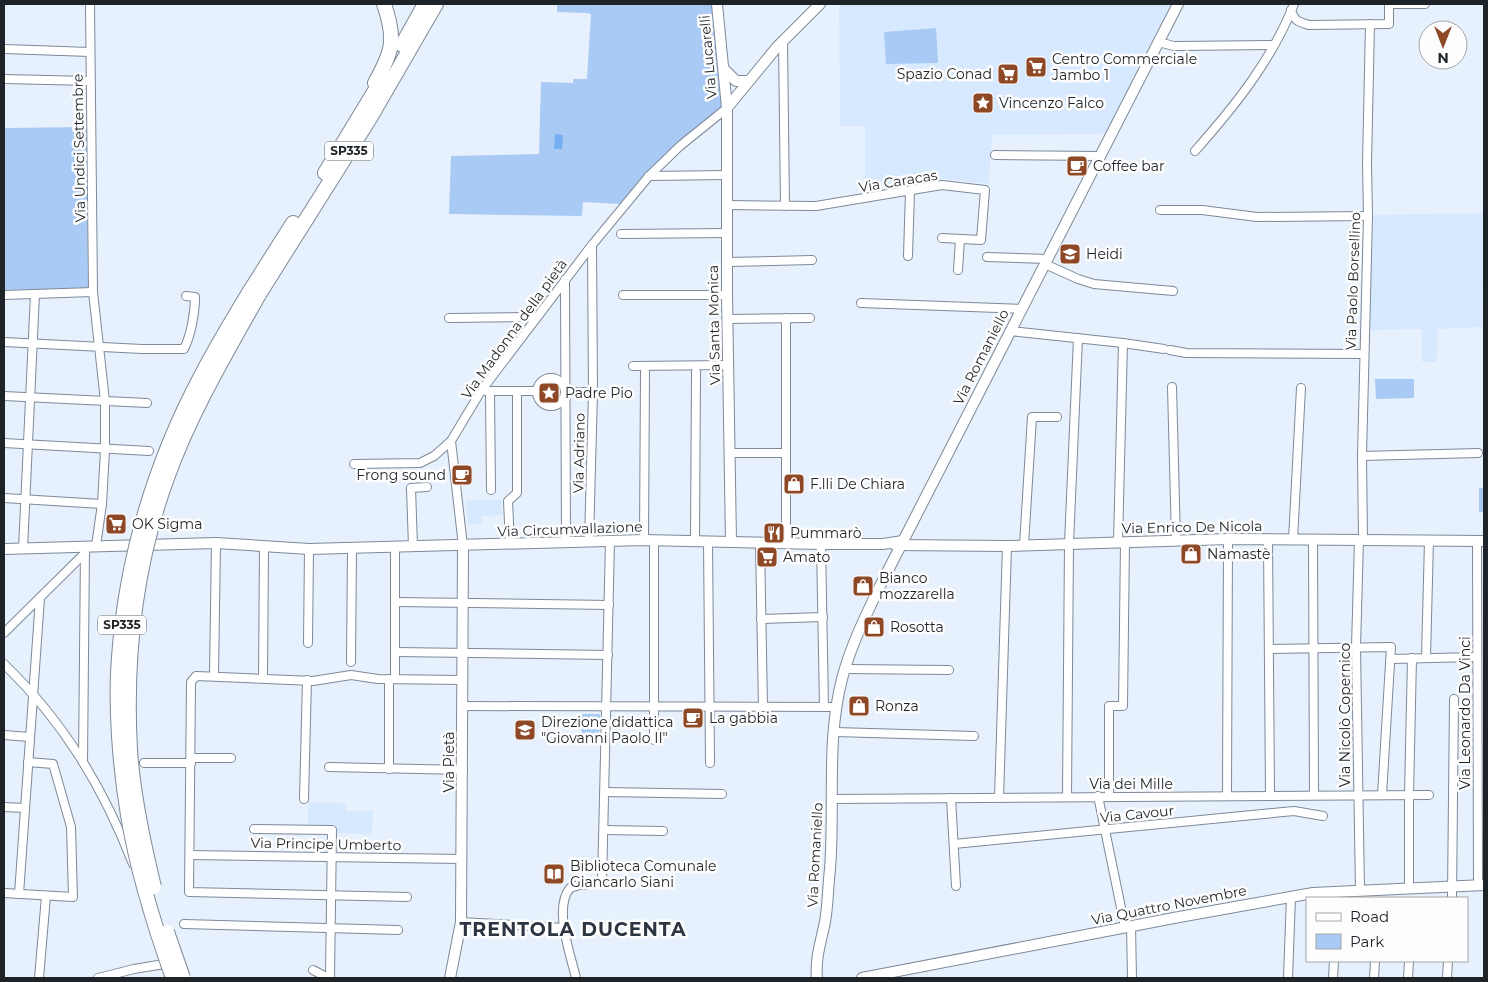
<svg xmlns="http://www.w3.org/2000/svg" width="1488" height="982" viewBox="0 0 1488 982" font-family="Montserrat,sans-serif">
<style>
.built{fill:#d7e9ff}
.green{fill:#a9caf5}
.water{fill:#77adf1}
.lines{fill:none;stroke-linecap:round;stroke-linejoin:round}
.street-casing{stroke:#7e8998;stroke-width:10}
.secondary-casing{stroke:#7e8998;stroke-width:12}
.highway-casing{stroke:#7e8998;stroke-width:16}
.street{stroke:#fff;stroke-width:8}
.secondary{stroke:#fff;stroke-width:10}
.highway{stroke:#fff;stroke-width:14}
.highway-bridge-casing{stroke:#7e8998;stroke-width:16;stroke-linecap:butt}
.highway-bridge{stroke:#fff;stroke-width:14}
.labels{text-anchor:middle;stroke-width:5;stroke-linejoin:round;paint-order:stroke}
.shield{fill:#fdfdfd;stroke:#616468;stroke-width:1}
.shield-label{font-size:12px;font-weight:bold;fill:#1e2328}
.street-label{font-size:14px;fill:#1e2328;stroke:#fdfdfd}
.poi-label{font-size:14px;fill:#1e2328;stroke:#fdfdfd;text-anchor:start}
.district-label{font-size:19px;font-weight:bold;letter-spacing:1px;fill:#2c3642;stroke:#fdfdfd}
</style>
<rect width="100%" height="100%" fill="#e7f1fe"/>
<g class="built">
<path d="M839,4H1173L1105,134L992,135L989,184L943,179L908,185L865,187V126H840Z"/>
<path d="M1484,213L1482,327L1438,329L1437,362H1422V329L1369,330L1371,215Z"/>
<path d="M501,499L502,515L481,516L482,524L468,525L466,501Z"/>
<path d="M308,802L346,803V811H373L372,834L336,833V827L308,826Z"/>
</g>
<g class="green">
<path d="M557,4H712L722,107L659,162L620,204L583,202L582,216L449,214L451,156L539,154L541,82L573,83V79H587L591,14L587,13L557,12Z"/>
<path d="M936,28L938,63L886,64L884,32Z"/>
<path d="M87,127L88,288L4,290V128Z"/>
<path d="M1375,379H1414V398L1376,399Z"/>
<rect x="1479" y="488" width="5" height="24"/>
<path d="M582,714H600L599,742L581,741Z"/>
</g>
<path class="water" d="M555,134L563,135L562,149H554Z"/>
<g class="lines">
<g class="street-casing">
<g id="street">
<path d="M90,4L93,292L105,401V450L102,504L96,546"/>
<path d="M1389,4H1425"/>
<path d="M1291,10C1294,21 1299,22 1309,25L1389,24V4"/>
<path d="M783,41L785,206"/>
<path d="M1158,42L1174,46L1274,45"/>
<path d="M4,49L90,52"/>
<path d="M4,79L90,81"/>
<path d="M1195,151C1234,107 1272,60 1294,4"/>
<path d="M995,155L1100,156"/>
<path d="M649,176L726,175"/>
<path d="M726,205L816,206L942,185L985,190L981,240L942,238"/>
<path d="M1160,210H1202L1257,217L1368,216"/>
<path d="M621,234L727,233"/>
<path d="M908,256L910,191"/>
<path d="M987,257L1047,259"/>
<path d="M727,262L812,260"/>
<path d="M1045,264L1078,279L1094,284L1173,291"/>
<path d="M958,270L960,239"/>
<path d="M565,280L566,543"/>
<path d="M4,295L93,292"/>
<path d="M623,295H727"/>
<path d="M861,303L1022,309"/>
<path d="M449,318L536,317"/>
<path d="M786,318V544"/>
<path d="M728,319L810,318"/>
<path d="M1010,331L1123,343L1164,349"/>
<path d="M4,342L142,349H184C191,335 195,313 195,297L186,296"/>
<path d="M1170,350L1186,353L1364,354"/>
<path d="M633,366L729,365"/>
<circle cx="551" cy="392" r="14"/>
<path d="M1172,387L1176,540"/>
<path d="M486,391H536"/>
<path d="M490,391L491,490"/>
<path d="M565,392H593"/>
<path d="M4,396L147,403"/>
<path d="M4,443L149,451"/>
<path d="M729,453H786"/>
<path d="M1362,456L1478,453"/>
<path d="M354,464L420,463L434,456L451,441"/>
<path d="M4,498L102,504"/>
<path d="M644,540L645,372"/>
<path d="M654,540V740"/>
<path d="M1268,540L1270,795"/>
<path d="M1293,540L1301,388"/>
<path d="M1313,540L1314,795"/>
<path d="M1359,540L1356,647L1360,891"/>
<path d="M1363,540L1362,456L1368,216L1367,164L1370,24"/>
<path d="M695,541L696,372"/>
<path d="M708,541L710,763"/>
<path d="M1477,541L1478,885"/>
<path d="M589,542L593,392L592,245"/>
<path d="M1118,542L1123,343"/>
<path d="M760,543L763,707"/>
<path d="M510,544L508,501L517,493V391"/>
<path d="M821,544L824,707"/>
<path d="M1024,545L1032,417H1057"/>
<path d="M463,546L451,441L481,391L592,245L649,176L680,146L727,108"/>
<path d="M413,547L411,488L427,487"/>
<path d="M23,549L35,294"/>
<path d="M395,602L609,605"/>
<path d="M761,619L823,617"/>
<path d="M4,633L85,553"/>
<path d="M308,643L309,549"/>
<path d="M1269,649L1391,647L1382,795"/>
<path d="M395,652L608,655"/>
<path d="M1426,657L1429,541"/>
<path d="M1391,659L1476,657"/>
<path d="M351,662L352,549"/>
<path d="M4,664C64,722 103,787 133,864"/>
<path d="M845,669L949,670"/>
<path d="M214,674L216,543"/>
<path d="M263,678L264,546"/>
<path d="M389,679V769"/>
<path d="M395,679V547"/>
<path d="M463,706L836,707"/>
<path d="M835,732L974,736"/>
<path d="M4,735L30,737"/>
<path d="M191,758H231"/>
<path d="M83,762L85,547"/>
<path d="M144,763H191"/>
<path d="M329,767L463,770"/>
<path d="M605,792L722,794"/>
<path d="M1098,796L1125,927"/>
<path d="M1109,796V706H1123L1125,542"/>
<path d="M1227,796L1228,539"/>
<path d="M1067,797L1069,543L1078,338"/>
<path d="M951,798L956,886"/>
<path d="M999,798L1007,546"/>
<path d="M304,799L307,680"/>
<path d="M832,799L1429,795"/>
<path d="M4,807L25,808"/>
<path d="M254,829L332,830L330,978"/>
<path d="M605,830L663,831"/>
<path d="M954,844L1294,811L1323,816"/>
<path d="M190,855L462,859"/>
<path d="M1409,888V795L1412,658"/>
<path d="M4,893L73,897L71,827L53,764L28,762"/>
<path d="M19,894L40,598"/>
<path d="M407,897L189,892L191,682L196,676L313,681L351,675L378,679L463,680"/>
<path d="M1452,898L1454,699"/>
<path d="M461,922L564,928"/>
<path d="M184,924L398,930"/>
<path d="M1131,926L1132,978"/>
<path d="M313,970L328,978"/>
<path d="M39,978L46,896"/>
<path d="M98,978L134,969L170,963"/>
<path d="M576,978C571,956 553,908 570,888L579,885L602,883L610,541"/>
<path d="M1288,978L1291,897"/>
<path d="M1333,978L1334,961"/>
<path d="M1374,978L1375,961"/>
<path d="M1408,978L1409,961"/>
<path d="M1447,978L1448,961"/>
</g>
</g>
<g class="secondary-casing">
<g id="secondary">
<path d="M717,4L727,108V295L731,542"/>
<path d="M724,69L736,81H748"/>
<path d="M727,108L777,47L820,4"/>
<path d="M895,545L1007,546L1228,539L1484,541"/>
<path d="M4,549L216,543L309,549L644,540L821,544H883L903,541"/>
<path d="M450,978L461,922L463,546"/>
<path d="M817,978C815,959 821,941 825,922C828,905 828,886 830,869C835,806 826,740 842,679C850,648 864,619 878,590L1178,4"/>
<path d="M862,978L1179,917L1313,893L1484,885"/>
</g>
</g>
<g class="highway-casing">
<g id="highway">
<path d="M402,45L425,4"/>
<path d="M375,83C393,51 396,39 384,4"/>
<path d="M325,173L384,76"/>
<path d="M250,291L293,223"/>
<path d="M258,296L370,118L436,4"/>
</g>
</g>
<use href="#street" class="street"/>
<use href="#secondary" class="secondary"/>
<use href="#highway" class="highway"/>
<g class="highway-bridge-casing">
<g id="highway-bridge">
<path d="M154,887C143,842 133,796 130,750C125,658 135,565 167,478C190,414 225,355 258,296"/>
<path d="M167,932L183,978"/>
<path d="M173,978C154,925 137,870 128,815C120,767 115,705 119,657C126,559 155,462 201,376C216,347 233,319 250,291"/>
</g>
</g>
<use href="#highway-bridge" class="highway-bridge"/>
</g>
<defs>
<g id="supermarket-square" transform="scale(1.125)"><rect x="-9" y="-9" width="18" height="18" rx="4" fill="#8f4825" stroke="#fdfdfd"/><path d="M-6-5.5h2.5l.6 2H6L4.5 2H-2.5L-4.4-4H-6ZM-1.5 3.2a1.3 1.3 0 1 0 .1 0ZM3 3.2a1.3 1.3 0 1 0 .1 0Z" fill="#fff"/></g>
<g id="sight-square" transform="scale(1.125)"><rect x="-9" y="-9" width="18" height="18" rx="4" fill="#8f4825" stroke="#fdfdfd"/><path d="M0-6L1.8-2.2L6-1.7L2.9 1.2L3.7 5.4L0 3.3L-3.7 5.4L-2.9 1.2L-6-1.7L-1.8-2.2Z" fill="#fff"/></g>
<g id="cafe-square" transform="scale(1.125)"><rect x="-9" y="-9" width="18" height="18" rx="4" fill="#8f4825" stroke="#fdfdfd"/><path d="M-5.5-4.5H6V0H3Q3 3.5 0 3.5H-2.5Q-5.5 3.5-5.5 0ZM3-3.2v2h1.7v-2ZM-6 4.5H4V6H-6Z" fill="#fff"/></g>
<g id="school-square" transform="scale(1.125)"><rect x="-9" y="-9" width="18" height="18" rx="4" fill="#8f4825" stroke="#fdfdfd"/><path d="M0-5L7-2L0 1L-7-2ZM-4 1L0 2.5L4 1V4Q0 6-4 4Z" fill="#fff"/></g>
<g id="shop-square" transform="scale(1.125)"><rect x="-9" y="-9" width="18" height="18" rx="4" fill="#8f4825" stroke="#fdfdfd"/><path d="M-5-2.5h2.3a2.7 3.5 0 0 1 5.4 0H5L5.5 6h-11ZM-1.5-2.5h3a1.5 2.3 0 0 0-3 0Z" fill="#fff"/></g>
<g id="restaurant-square" transform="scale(1.125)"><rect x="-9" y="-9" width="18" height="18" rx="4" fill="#8f4825" stroke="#fdfdfd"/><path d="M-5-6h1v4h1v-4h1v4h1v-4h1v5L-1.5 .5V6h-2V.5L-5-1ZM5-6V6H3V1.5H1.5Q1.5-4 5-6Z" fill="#fff"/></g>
<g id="library-square" transform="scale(1.125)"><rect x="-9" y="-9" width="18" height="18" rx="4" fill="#8f4825" stroke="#fdfdfd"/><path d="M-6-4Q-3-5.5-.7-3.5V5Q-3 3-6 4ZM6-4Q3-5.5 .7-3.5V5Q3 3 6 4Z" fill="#fff"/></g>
</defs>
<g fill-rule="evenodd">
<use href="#supermarket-square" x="1036" y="67"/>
<use href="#supermarket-square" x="1008" y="74"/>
<use href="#sight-square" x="983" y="103"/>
<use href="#cafe-square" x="1077" y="166"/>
<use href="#school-square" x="1070" y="254"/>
<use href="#sight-square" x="549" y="393"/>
<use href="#cafe-square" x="462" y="475"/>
<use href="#shop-square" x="794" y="484"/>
<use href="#supermarket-square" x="116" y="524"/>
<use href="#restaurant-square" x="774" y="533"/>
<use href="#shop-square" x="1191" y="554"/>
<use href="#supermarket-square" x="767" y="557"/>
<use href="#shop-square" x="863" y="586"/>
<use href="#shop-square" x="874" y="627"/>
<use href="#shop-square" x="859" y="706"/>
<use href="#cafe-square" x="693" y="718"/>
<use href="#school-square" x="525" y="730"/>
<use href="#library-square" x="554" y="874"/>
</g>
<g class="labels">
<g class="shield">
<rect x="325" y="141.5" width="48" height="19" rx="4"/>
<rect x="98" y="615.5" width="48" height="19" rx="4"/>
</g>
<g class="shield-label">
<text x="349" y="155">SP335</text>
<text x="122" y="629">SP335</text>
</g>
<g class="street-label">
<text transform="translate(708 57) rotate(-95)" y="5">Via Lucarelli</text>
<text transform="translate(79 148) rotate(-91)" y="5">Via Undici Settembre</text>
<text transform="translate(898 181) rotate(-9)" y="5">Via Caracas</text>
<text transform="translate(1353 281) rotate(-88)" y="5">Via Paolo Borsellino</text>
<text transform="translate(714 325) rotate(-91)" y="5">Via Santa Monica</text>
<text transform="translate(514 329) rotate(-54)" y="5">Via Madonna della pietà</text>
<text transform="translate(981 357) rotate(-63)" y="5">Via Romaniello</text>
<text transform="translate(579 453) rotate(-89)" y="5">Via Adriano</text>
<text transform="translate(1192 527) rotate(-1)" y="5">Via Enrico De Nicola</text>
<text transform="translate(570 529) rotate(-2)" y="5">Via Circumvallazione</text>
<text transform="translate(1465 713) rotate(-90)" y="5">Via Leonardo Da Vinci</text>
<text transform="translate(1345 715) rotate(-90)" y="5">Via Nicolò Copernico</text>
<text transform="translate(449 762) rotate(-90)" y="5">Via Pietà</text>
<text x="1131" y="789">Via dei Mille</text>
<text transform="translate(1137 814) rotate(-6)" y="5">Via Cavour</text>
<text transform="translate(326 844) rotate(1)" y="5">Via Principe Umberto</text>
<text transform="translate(815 855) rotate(-87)" y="5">Via Romaniello</text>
<text transform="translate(1169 905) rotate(-11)" y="5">Via Quattro Novembre</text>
</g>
<g class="poi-label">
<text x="1052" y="64">Centro Commerciale<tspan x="1052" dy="16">Jambo 1</tspan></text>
<text x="992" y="79" text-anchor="end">Spazio Conad</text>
<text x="999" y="108">Vincenzo Falco</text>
<text x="1093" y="171">Coffee bar</text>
<text x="1086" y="259">Heidi</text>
<text x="565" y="398">Padre Pio</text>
<text x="446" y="480" text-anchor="end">Frong sound</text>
<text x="810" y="489">F.lli De Chiara</text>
<text x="132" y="529">OK Sigma</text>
<text x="790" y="538">Pummarò</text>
<text x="1207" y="559">Namastè</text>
<text x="783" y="562">Amato</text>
<text x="879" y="583">Bianco<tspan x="879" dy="16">mozzarella</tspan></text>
<text x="890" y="632">Rosotta</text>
<text x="875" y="711">Ronza</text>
<text x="709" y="723">La gabbia</text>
<text x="541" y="727">Direzione didattica<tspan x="541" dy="16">"Giovanni Paolo II"</tspan></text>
<text x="570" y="871">Biblioteca Comunale<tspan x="570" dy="16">Giancarlo Siani</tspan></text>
</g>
<g class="district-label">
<text x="573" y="936">TRENTOLA DUCENTA</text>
</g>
</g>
<rect width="1488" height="982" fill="none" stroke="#1e2328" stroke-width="10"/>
<rect x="1306" y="897" width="162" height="65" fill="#fdfdfd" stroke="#a4a6a8"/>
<rect x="1316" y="913" width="25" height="8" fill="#ffffff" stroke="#a4a6a8"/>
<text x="1350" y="922" font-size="15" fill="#1e2328">Road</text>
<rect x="1316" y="934" width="25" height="15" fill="#a9caf5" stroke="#a4a6a8"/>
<text x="1350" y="947" font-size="15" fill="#1e2328">Park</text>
<g transform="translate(1443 45) rotate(180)"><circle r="24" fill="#fdfdfd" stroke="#a4a6a8"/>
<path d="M0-4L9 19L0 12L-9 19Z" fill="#8f4825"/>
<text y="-8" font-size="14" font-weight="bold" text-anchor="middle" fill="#1e2328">N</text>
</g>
</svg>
